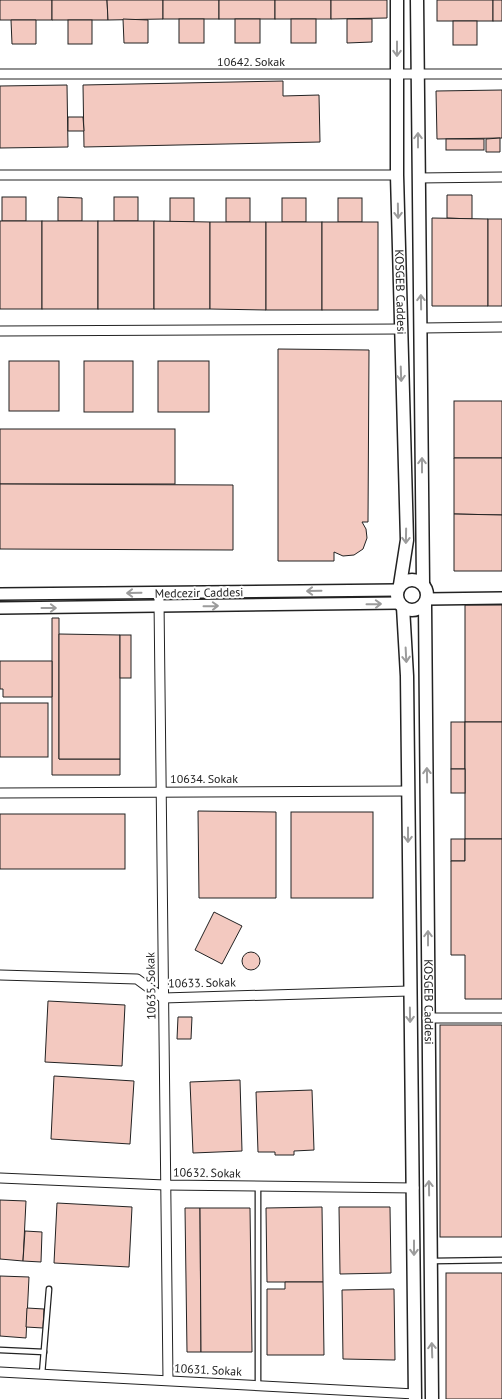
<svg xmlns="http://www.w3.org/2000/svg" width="502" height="1399" viewBox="0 0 502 1399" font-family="'PT Sans',sans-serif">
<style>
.building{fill:#f3c9c0;stroke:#222}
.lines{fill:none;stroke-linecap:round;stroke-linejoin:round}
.service-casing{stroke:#222;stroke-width:7}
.minor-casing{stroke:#222;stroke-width:11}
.tertiary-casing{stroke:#222;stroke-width:14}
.secondary-casing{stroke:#222;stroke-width:15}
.service{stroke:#fff;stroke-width:4.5}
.minor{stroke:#fff;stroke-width:9}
.tertiary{stroke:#fff;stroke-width:11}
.secondary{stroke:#fff;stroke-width:12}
.oneway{stroke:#9c9c9c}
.labels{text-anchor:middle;stroke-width:4;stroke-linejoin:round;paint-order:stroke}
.street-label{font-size:12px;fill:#222;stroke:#fff}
</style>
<rect width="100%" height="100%" fill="#fff"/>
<g class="building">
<rect x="0" y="0" width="52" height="20"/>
<path d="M52,0H107L108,20H52Z"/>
<path d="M107,0H163V19L108,20Z"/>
<rect x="163" y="0" width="56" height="19"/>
<rect x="219" y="0" width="56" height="19"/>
<rect x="275" y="0" width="56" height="19"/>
<path d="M331,0H387V18L331,19Z"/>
<rect x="437" y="0" width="56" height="21"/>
<rect x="493" y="0" width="9" height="21"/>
<path d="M123,19L148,20V43H124Z"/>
<rect x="179" y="19" width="25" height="24"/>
<rect x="235" y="19" width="25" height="24"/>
<rect x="291" y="19" width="25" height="24"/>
<path d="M347,19H372V42L347,43Z"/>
<path d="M11,20H36V44H12Z"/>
<rect x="68" y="20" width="24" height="24"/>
<rect x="453" y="21" width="24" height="24"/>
<path d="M283,81V96L319,95L320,142L84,147L83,85Z"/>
<path d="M67,85L68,147L0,148V86Z"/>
<path d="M502,90V138L437,139L436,91Z"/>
<path d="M68,117H83L84,131H68Z"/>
<path d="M500,138V152H486V139Z"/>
<rect x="446" y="139" width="38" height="11"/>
<path d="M447,195H472V219L447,218Z"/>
<rect x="2" y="197" width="24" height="24"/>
<path d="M58,197L82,198V221H58Z"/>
<rect x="114" y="197" width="24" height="24"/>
<rect x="170" y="198" width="24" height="24"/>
<rect x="226" y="198" width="24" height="24"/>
<rect x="282" y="198" width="24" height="24"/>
<rect x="338" y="198" width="24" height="24"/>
<path d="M432,218L488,219V306H432Z"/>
<rect x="488" y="219" width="14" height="87"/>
<rect x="0" y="221" width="42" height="88"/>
<rect x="42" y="221" width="56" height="88"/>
<rect x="98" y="221" width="56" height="88"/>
<path d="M154,221L210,222V309H154Z"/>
<path d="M210,222H266V310L210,309Z"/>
<rect x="266" y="222" width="56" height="88"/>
<rect x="322" y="222" width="56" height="88"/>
<path d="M278,349L369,350L368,522H362L366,529L367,538L363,549L354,555L343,556L334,552V561H278Z"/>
<rect x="9" y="361" width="50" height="50"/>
<rect x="84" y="361" width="49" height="51"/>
<rect x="158" y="361" width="51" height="51"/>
<rect x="454" y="401" width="48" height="57"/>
<rect x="0" y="429" width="175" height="55"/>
<path d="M454,458H502V515L454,514Z"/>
<path d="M0,484L233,485V550L0,549Z"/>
<path d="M454,514L502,515V571H454Z"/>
<rect x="465" y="605" width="37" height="117"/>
<path d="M52,618H59V759H120V775H52Z"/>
<path d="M59,634L120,635V759H59Z"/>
<rect x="120" y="635" width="11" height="43"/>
<path d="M0,661H52V697H3V689H0Z"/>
<rect x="0" y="703" width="48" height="54"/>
<rect x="451" y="722" width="14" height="47"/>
<rect x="465" y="722" width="37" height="117"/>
<rect x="451" y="769" width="14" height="24"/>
<path d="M198,811L276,812V898H199Z"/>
<rect x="291" y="812" width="82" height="86"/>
<rect x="0" y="814" width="125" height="55"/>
<rect x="451" y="839" width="14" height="22"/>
<path d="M465,839H502V999H465V955H451V861H465Z"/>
<path d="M214,912L242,926L222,964L195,950Z"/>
<circle cx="251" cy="961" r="9"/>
<path d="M48,1001L125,1005L122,1066L45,1062Z"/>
<path d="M178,1017H192L191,1039H177Z"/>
<rect x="440" y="1025" width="62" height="212"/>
<path d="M54,1076L134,1081L130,1144L51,1139Z"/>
<path d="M240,1080L242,1151L193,1153L190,1082Z"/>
<path d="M312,1090L314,1150L294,1151V1155H275V1152H258L256,1092Z"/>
<path d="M0,1200L26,1201L23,1261L0,1259Z"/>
<path d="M57,1203L132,1207L129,1267L54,1263Z"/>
<path d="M322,1207L323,1282H267L266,1208Z"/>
<path d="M339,1207H390L391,1273L340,1274Z"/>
<path d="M185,1208H200L201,1352H187Z"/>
<path d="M200,1208H250L252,1352H201Z"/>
<path d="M25,1231L42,1232L41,1262L23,1261Z"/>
<rect x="446" y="1273" width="56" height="126"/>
<path d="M0,1276L29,1277L26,1338L0,1336Z"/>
<path d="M285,1282H323L324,1355H267V1289H285Z"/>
<path d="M394,1289L395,1360L343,1359L342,1290Z"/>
<path d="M27,1308L44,1309L43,1328L26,1327Z"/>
</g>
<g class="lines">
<g class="service-casing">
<g id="service">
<path d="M433,1261L502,1260"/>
<path d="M0,1350L44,1352"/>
<path d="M42,1374L49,1289"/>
<path d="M258,1385V1187"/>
</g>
</g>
<g class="minor-casing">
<g id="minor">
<path d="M0,74H502"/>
<path d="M0,175H397"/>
<path d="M418,178L502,177"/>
<path d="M421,328L502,327"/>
<path d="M0,331L400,329"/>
<path d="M159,601L168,1380"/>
<path d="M0,793L408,791"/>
<path d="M0,975L137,979L163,998L409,991"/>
<path d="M427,1018H502"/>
<path d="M0,1178L165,1185L414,1188"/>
<path d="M0,1372L415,1394"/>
</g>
</g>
<g class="tertiary-casing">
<g id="tertiary">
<path d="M0,594L397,590"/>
<path d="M427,599L502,598"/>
<path d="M0,608L399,603"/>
</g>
</g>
<g class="secondary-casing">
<g id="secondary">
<path id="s1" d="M397,0V175L407,540L400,585"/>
<path d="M417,0L423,583"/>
<circle cx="412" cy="595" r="15"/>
<path id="s2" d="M425,604L432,1399"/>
<path d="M403,607L407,676L415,1399"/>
</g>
</g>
<use href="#service" class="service"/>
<use href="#minor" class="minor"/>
<use href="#tertiary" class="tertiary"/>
<use href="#secondary" class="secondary"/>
</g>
<defs><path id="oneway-shaft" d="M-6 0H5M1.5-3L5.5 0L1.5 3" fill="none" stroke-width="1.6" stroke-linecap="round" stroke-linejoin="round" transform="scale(1.25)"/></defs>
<g class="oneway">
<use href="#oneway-shaft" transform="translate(397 49) rotate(90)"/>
<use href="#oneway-shaft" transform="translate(418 140) rotate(-90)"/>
<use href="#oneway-shaft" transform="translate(398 211) rotate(89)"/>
<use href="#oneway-shaft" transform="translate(421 302) rotate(-91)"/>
<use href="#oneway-shaft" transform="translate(401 374) rotate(88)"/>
<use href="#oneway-shaft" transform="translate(422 465) rotate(-90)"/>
<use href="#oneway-shaft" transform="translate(406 536) rotate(91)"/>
<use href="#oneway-shaft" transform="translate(314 591) rotate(179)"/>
<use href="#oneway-shaft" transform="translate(134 593) rotate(179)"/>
<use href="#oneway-shaft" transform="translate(374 604) rotate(-1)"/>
<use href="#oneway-shaft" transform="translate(211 606) rotate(-1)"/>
<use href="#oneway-shaft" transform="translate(49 608)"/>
<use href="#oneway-shaft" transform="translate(406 655) rotate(87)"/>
<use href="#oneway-shaft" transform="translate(427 775) rotate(-91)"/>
<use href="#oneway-shaft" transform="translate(408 835) rotate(90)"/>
<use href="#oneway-shaft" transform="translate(428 938) rotate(-90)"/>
<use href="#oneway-shaft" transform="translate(410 1015) rotate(89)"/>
<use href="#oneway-shaft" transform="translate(429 1188) rotate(-91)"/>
<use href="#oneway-shaft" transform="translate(414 1248) rotate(90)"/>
<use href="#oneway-shaft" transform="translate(432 1350) rotate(-92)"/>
</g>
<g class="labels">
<g class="street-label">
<text x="251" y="66">10642. Sokak</text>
<text dy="4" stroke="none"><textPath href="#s1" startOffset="292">KOSGEB Caddesi</textPath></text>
<text transform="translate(199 593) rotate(-1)" y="4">Medcezir Caddesi</text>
<text x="204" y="783">10634. Sokak</text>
<text transform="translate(202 983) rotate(-1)" y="4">10633. Sokak</text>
<text transform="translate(151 986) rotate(-91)" y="4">10635. Sokak</text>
<text dy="4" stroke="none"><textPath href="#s2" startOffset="398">KOSGEB Caddesi</textPath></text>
<text transform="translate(207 1173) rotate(1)" y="4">10632. Sokak</text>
<text transform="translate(208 1370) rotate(3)" y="4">10631. Sokak</text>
</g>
</g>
</svg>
